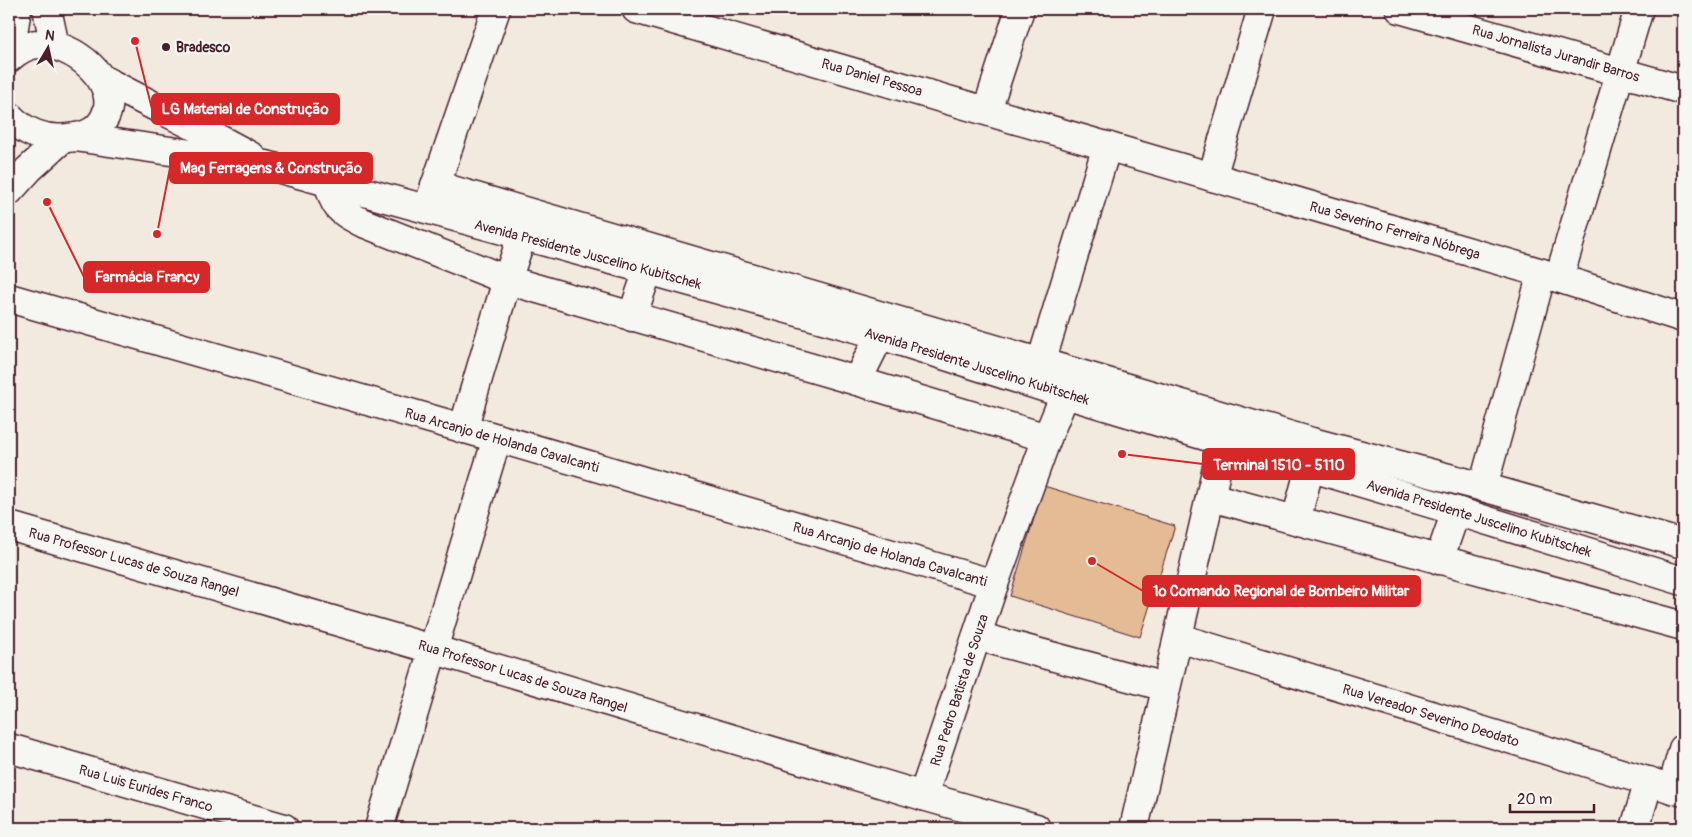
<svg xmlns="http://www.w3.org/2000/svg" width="1692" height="837" viewBox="0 0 1692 837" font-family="Pangolin,sans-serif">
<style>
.building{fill:#e4bb94;stroke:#4a1f2b}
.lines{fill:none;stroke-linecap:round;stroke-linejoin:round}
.minor-casing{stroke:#4a1f2b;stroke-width:31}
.major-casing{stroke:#4a1f2b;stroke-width:31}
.minor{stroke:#f6f6f2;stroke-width:28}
.major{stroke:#f6f6f2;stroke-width:28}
.poi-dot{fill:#4a1f2b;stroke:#f6f6f2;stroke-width:2}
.labels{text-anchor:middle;stroke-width:4.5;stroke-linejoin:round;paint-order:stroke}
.poi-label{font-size:14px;font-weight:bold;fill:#4a1f2b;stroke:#f6f6f2;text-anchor:start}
.street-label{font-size:14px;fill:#4a1f2b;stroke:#f6f6f2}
.leader{fill:none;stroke:#d62828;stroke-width:2}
.callout-dot{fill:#d62828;stroke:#f6f6f2;stroke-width:2}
.callout{fill:#d62828;stroke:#d62828;stroke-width:2}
.callout-label{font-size:15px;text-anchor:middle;font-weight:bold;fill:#fff}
</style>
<rect width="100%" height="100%" fill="#f2eadf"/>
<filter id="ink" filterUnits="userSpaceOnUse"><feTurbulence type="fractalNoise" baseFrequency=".02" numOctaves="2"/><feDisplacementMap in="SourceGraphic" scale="10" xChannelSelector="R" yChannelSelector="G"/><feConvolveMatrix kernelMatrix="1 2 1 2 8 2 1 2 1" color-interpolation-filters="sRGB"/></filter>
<g filter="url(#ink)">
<path class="building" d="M1044,486L1175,526L1140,637L1010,596Z"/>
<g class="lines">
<g class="minor-casing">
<g id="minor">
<path d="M636,9L1542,273L1683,318"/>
<path d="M1400,9L1683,90"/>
<path d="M987,110L1020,9"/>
<path d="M1212,177L1262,9"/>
<path d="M329,183C334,208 339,210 361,222L507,280L857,381L1047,438L1065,394"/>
<path d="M435,185L1312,442L1483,487L1683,544"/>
<path d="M430,201L496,9"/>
<path d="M1559,278L1639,9"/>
<path d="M9,298L497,438L994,584"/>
<path d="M632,317L648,270"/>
<path d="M1036,379L1107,146"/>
<path d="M857,381L880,335"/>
<path d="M463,429L507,280L522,236"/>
<path d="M1483,487L1542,273"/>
<path d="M1211,497L1683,626"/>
<path d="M1296,520L1310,467L1312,443"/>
<path d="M9,526L432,649L923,796L1036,828"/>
<path d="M1439,560L1456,511"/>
<path d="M977,636L1166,687"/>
<path d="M1179,638L1683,792"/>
<path d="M9,748L284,828"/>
<path d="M1672,789L1683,749"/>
<path d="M923,796L994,584L1047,438"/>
<path d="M379,828L497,438"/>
<path d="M1134,828L1223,441"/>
<path d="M1635,828L1649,781"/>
</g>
</g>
<g class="major-casing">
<g id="major">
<path d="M47,9L55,46"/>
<path d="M9,57L17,9"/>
<path d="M9,58C17,51 28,44 39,44C72,42 122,82 105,117C97,133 83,137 67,138C45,141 24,132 9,116"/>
<path d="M102,79C152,106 203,129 252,157"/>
<path d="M75,137L266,165L648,270L880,335L1065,394L1456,511L1683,581"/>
<path d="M9,191L29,169L62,139"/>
</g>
</g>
<use href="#minor" class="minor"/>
<use href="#major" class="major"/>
</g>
</g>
<circle class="poi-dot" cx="166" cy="47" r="5"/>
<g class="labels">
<g class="poi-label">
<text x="176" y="52">Bradesco</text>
</g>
<g class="street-label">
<text transform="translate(1556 53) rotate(16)" y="5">Rua Jornalista Jurandir Barros</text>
<text transform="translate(872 77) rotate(16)" y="5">Rua Daniel Pessoa</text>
<text transform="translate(1395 230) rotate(16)" y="5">Rua Severino Ferreira Nóbrega</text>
<text transform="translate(588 254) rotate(15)" y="5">Avenida Presidente Juscelino Kubitschek</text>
<text transform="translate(977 366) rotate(17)" y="5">Avenida Presidente Juscelino Kubitschek</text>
<text transform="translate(502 440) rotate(16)" y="5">Rua Arcanjo de Holanda Cavalcanti</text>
<text transform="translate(1479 518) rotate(17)" y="5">Avenida Presidente Juscelino Kubitschek</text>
<text transform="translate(890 554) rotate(16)" y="5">Rua Arcanjo de Holanda Cavalcanti</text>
<text transform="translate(134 562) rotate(16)" y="5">Rua Professor Lucas de Souza Rangel</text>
<text transform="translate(523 676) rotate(17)" y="5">Rua Professor Lucas de Souza Rangel</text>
<text transform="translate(959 690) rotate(-72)" y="5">Rua Pedro Batista de Souza</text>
<text transform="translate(1431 715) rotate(17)" y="5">Rua Vereador Severino Deodato</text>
<text transform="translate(146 788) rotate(16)" y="5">Rua Luis Eurides Franco</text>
</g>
</g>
<path class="leader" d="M135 41L152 109M157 234L170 168M47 202L84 277M1122 454L1203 464M1092 561L1143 591"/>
<g class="callout-dot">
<circle cx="135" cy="41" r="5"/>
<circle cx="157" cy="234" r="5"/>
<circle cx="47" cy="202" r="5"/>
<circle cx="1122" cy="454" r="5"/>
<circle cx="1092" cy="561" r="5"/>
</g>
<g class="callout">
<rect x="152" y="94" width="187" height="30" rx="5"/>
<rect x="170" y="153" width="202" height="30" rx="5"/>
<rect x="84" y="262" width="125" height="30" rx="5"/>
<rect x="1203" y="449" width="151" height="30" rx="5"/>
<rect x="1143" y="576" width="277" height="30" rx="5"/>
</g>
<g class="callout-label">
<text x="245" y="114">LG Material de Construção</text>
<text x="271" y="173">Mag Ferragens &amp; Construção</text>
<text x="147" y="282">Farmácia Francy</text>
<text x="1279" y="470">Terminal 1510 - 5110</text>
<text x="1281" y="596">1º Comando Regional de Bombeiro Militar</text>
</g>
<rect width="1692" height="837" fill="none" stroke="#f6f6f2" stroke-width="30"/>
<rect x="15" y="15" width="1662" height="807" fill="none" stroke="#4a1f2b" stroke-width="2" filter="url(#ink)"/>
<g transform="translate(48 48) rotate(9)" stroke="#f6f6f2" stroke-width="4" paint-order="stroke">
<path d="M0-4L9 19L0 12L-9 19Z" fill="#4a1f2b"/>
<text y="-8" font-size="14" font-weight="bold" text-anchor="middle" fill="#4a1f2b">N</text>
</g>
<path d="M1510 804v8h84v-8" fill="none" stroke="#4a1f2b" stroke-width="2.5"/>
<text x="1517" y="804" font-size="15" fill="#4a1f2b" stroke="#f6f6f2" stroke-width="4" paint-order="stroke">20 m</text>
</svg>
